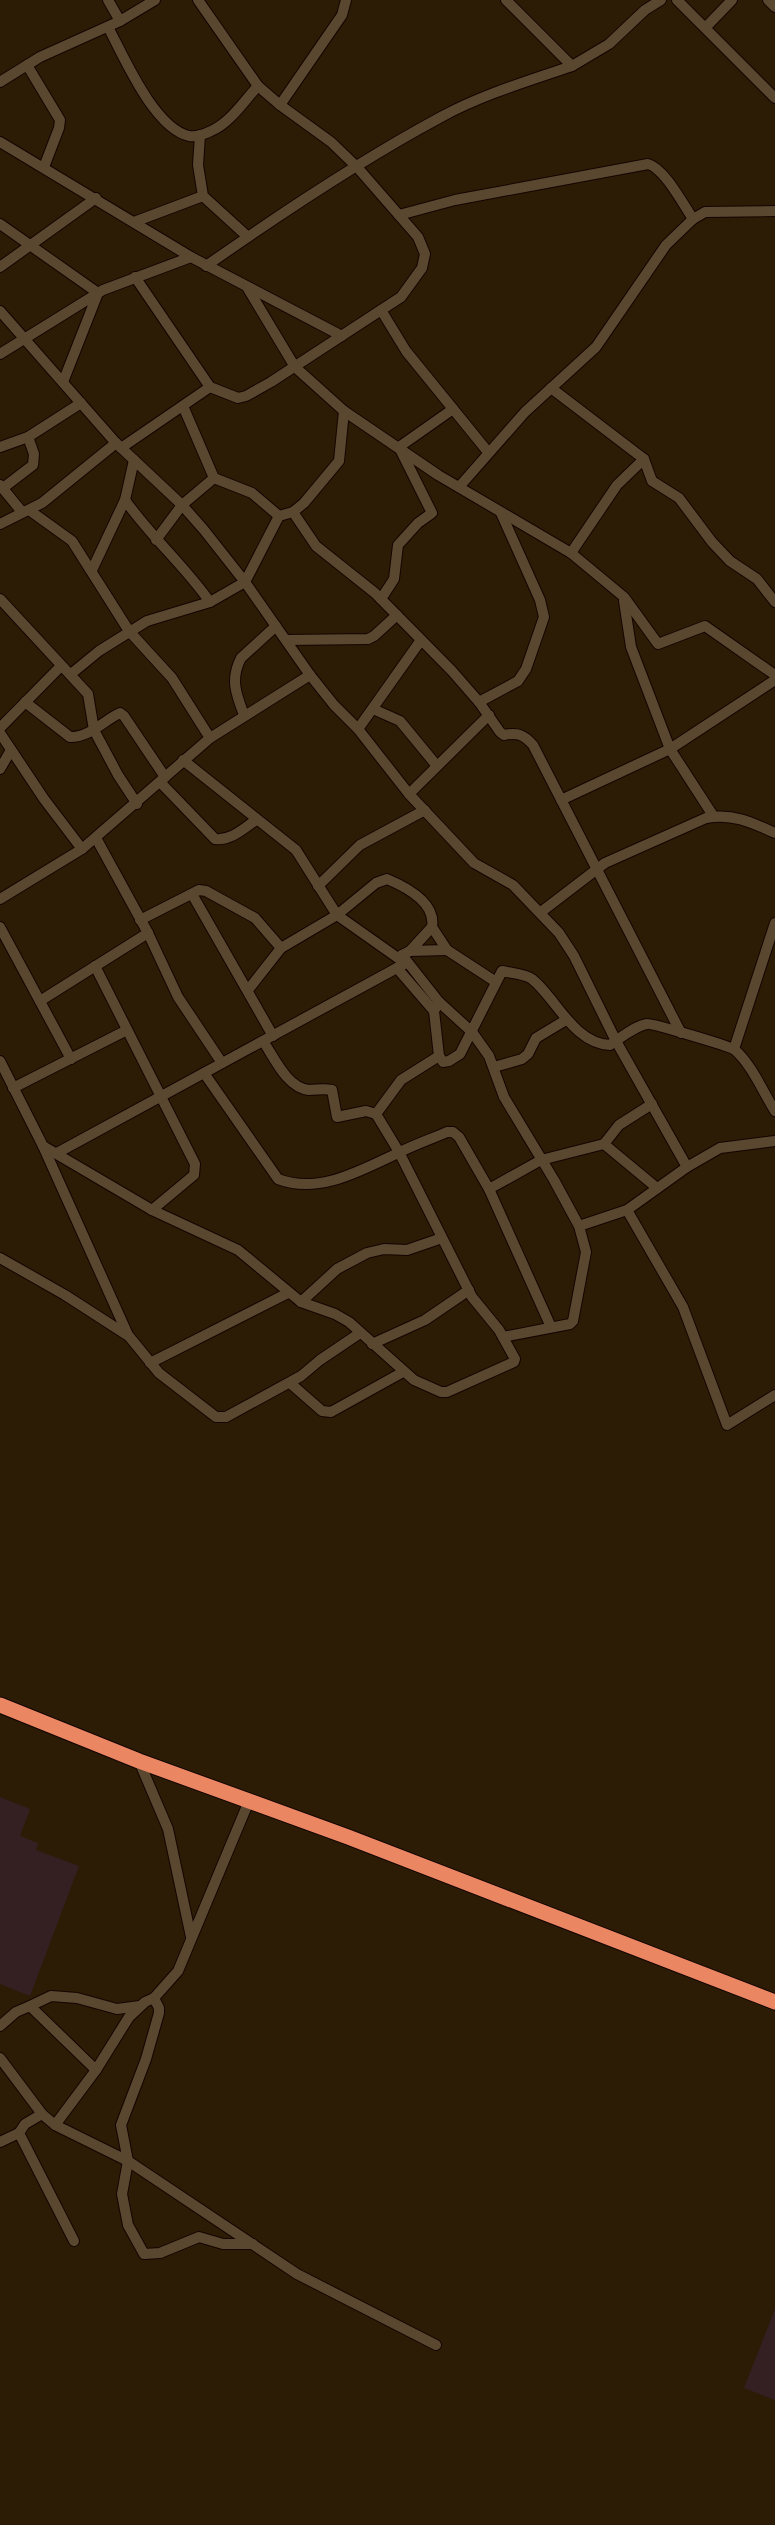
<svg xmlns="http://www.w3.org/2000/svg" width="775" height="2525" viewBox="0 0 775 2525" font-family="Signika,sans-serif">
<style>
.industrial{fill:#342022}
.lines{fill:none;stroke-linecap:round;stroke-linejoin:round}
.minor-casing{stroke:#140500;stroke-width:12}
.highway-casing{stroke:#140500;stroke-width:17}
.minor{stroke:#5a4730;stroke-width:10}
.highway{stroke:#eb8663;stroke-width:15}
</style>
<rect width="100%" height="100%" fill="#2c1b05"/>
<g class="industrial">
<path d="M0,1797L30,1809L20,1836L38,1843L36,1850L79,1866L30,1996L0,1984Z"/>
<path d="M775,2309V2400L744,2388Z"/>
</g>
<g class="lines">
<g class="minor-casing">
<g id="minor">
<path d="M108,0L120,21"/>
<path d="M506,0L572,66L609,44L645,10L661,0"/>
<path d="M677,0L775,98"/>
<path d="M768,0L775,7"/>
<path d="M108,27C124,57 154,128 189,136C196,137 205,134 211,131C230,123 244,101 258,86"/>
<path d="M706,27L732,0"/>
<path d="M27,65L60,120L59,128L44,167"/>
<path d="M0,82L40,57L120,21L155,0"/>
<path d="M280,105L342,15L346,0"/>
<path d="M200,135L198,165L203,196L248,237"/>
<path d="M0,142L191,257L342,336"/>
<path d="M399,215L455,200L648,164C664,168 683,204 693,219"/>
<path d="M134,222L203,196"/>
<path d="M0,224L98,293L63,382"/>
<path d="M206,266C280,214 361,160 441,117C481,95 528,81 572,66"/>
<path d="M0,267L96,198"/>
<path d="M135,277L210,387L238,398L246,396L271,382L401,297L422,268L425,254L418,237L357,167L331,142L280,105L258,86L198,0"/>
<path d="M381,310L406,351L488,452"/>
<path d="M0,311L116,443L182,505L204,530L245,582L310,675L334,705L358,729L409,794L474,863L513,885L559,933L574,956L616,1041L687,1167"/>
<path d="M0,354L103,290L191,257"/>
<path d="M551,388L644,459L652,481L679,498L712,542L730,561L757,579L775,602"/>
<path d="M183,406L214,478L252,493L279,516"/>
<path d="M344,411L438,475L571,553L624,597L658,644L705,626L775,675"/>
<path d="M0,447L28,437L81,403"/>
<path d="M121,448L210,387"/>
<path d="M0,485L22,512"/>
<path d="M459,487L525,412L596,347L666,245L693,219L705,212L775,211"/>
<path d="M3,488L33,465L34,454L28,437"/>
<path d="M125,500C151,537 184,565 210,602"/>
<path d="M29,510L72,541L129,631L172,678L210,738"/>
<path d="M293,512L316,546L375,593L452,671L479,702L500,732L504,735C518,732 524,735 533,745L681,1033"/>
<path d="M0,524L42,503L116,443"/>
<path d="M156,540L182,505L214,478"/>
<path d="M571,553L617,485L644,459"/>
<path d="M92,570L125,500L134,460"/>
<path d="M0,599L88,694L94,730L118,775L137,804"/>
<path d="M381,599L394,579L398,545L418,523L432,513L399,447L453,409"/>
<path d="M624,601L631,647L670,749L714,817"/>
<path d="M286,640L368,639L374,636L397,615"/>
<path d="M71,674L99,651L147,621L210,602L245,582L279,516L293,512L304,503L339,461L344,411L295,367L247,287"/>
<path d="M25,702L70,737C90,737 103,721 120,713L124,716L165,777"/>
<path d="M479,702L518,681L526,669L544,617L540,600L501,513"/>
<path d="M373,709L400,721L437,766"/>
<path d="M244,715C236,694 230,679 241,658L276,626"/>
<path d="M0,728L61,666"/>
<path d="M358,729L421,640"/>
<path d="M0,733L44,799L82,849"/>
<path d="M183,760L296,850L337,915L405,963"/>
<path d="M0,769L11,750"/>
<path d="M160,782L215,839C231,841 244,828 256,820"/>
<path d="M409,794L489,715"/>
<path d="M561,800L670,749L775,680"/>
<path d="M96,838L148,933L178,997L222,1063"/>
<path d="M318,886L360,845L425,810"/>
<path d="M192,894L273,1036"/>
<path d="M0,899L82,849L210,738L310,675"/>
<path d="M541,912L605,863L706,818C732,813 751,822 775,833"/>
<path d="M140,920L199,890L206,891L255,918L281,948"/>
<path d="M0,927L71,1059"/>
<path d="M410,951L447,950"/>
<path d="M402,955L439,1002L472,1032L489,1056L504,1097L554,1180L579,1226L586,1252L573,1321L570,1324L503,1337"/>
<path d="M95,966L195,1164L194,1175L152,1210"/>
<path d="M397,968L434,1011"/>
<path d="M248,990L281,948L337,915L376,883L387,879C406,887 436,903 432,927L447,950L496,982"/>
<path d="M40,1001L148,933"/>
<path d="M439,1002L434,1011L439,1056L443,1062L449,1061L460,1054L502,971C511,973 526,974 532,979C556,998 574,1044 610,1045C620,1038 635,1026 647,1024C651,1023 730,1046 735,1050C752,1065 763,1092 775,1111"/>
<path d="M734,1049L775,923"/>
<path d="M0,1061L43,1146L128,1335L159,1373L216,1417H226L301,1376L320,1360L360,1333"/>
<path d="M494,1067L522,1059L528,1054L536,1038L566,1020"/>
<path d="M204,1073L278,1179C319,1195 361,1170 398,1153C414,1145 431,1139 447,1132H453L459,1137L489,1189L541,1160L604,1144L619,1125L652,1104"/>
<path d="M13,1088L127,1030"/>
<path d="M376,1114L401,1080L439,1056"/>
<path d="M604,1144L657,1188"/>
<path d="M43,1146L152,1210L238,1250L301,1302L335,1314L349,1322L414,1380L441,1392H447L514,1362L515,1359L499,1330L472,1297L399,1152L376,1114L366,1111L337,1117L332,1090C323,1088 317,1090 309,1090C287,1088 274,1057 263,1041"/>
<path d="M57,1153L406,963L402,955L410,951L432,927"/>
<path d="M489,1189L551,1327"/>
<path d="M627,1210L683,1307L727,1425L775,1395"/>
<path d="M579,1226L627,1210L687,1167L720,1148L775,1141"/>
<path d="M0,1258L65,1295L127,1335"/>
<path d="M301,1302L337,1269L367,1253L384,1249L407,1250L442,1238"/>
<path d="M372,1344L425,1320L469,1290"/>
<path d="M150,1363L288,1293"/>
<path d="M290,1383L322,1411L331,1412L403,1372"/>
<path d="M139,1761L168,1829L191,1937"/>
<path d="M154,1998L159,2008V2013L146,2059L121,2125L128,2161L122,2194L128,2225L144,2254L160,2253L199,2237L223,2244H253"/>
<path d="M30,2006L51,1996L77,1998L117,2009L140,2006"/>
<path d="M0,2026L16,2012L30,2006L96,2070"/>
<path d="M0,2058L42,2114L55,2125L128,2161L297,2274L436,2345"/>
<path d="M42,2114L25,2124L19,2133L74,2241"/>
<path d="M55,2125L96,2070L129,2017L145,2002L154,1998L178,1971L249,1801"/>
<path d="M0,2142L19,2133"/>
</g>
</g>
<g class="highway-casing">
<path id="highway" d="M0,1705L139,1761L348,1837L775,2002"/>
</g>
<use href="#minor" class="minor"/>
<use href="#highway" class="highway"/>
</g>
</svg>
